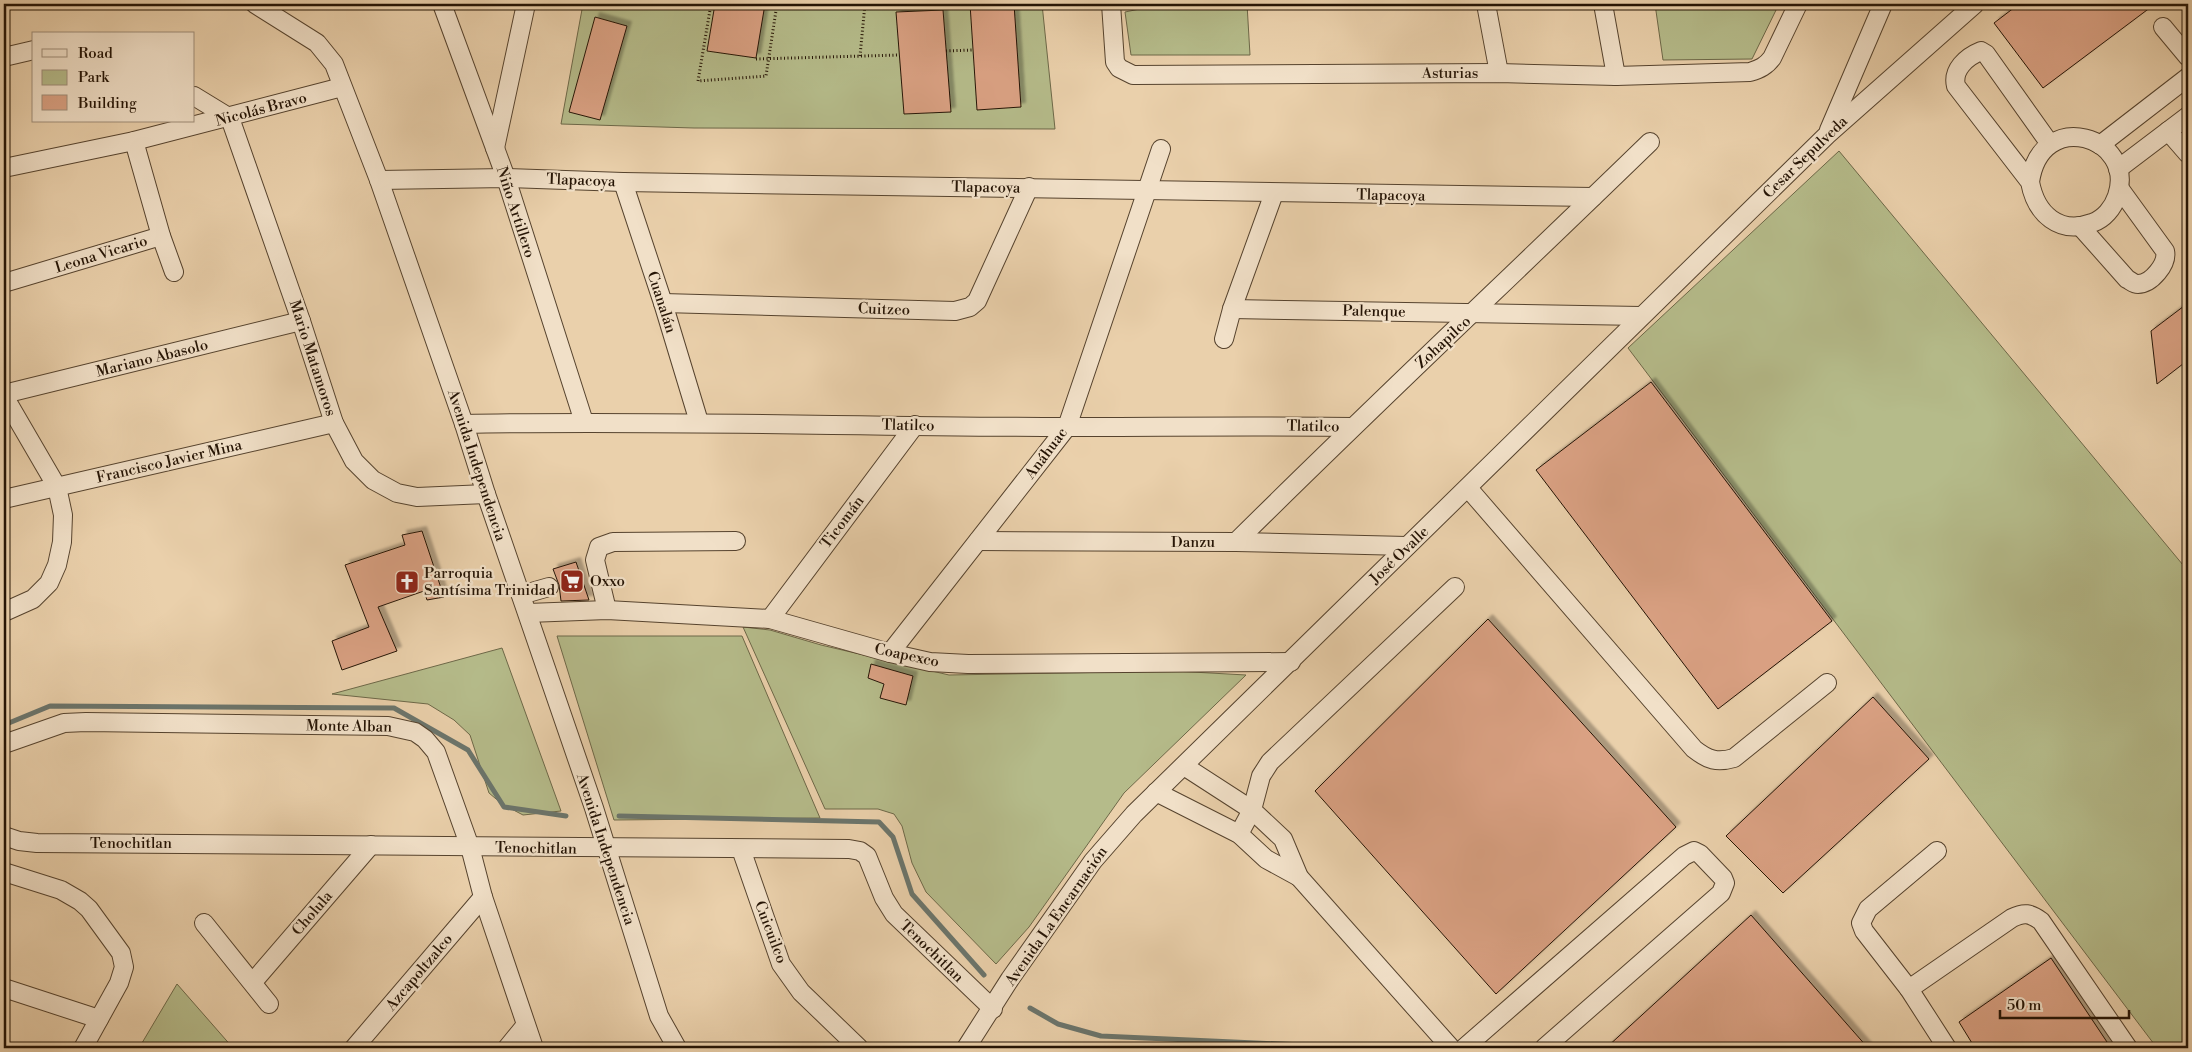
<svg xmlns="http://www.w3.org/2000/svg" width="2192" height="1052" viewBox="0 0 2192 1052" font-family="'Libre Bodoni',serif">
<style>
.green{fill:#b5bb8a;stroke:#6d6848}
.lines{fill:none;stroke-linecap:round;stroke-linejoin:round}
.stream{stroke:#6b756c;stroke-width:5}
.building{fill:#daa183;stroke:#251405;filter:url(#shadow)}
.minor-casing{stroke:#56432e;stroke-width:20}
.path{stroke:#251405;stroke-width:3;stroke-dasharray:1 2.5;stroke-linecap:butt}
.minor{stroke:#f1e0c8;stroke-width:18}
.labels{text-anchor:middle;stroke-width:4.5;stroke-linejoin:round;paint-order:stroke}
.street-label{font-size:15px;fill:#251405;stroke:#f1e0c8}
.poi-label{font-size:15px;fill:#251405;stroke:#f1e0c8;text-anchor:start}
</style>
<defs>
<filter id="shadow"><feDropShadow dx="4.5" dy="-4.5" stdDeviation="1" flood-color="#0004"/></filter>
</defs>
<rect width="100%" height="100%" fill="#ead0ab"/>
<filter id="stains"><feTurbulence type="fractalNoise" baseFrequency=".004" numOctaves="4"/><feColorMatrix values="0 0 0 0 .2 0 0 0 0 .09 0 0 0 0 .02 0 0 0 .5 -.17"/></filter>
<radialGradient id="worn" r=".72"><stop offset=".6" stop-color="#630" stop-opacity="0"/><stop offset="1" stop-color="#630" stop-opacity=".3"/></radialGradient>
<g class="green">
<path d="M583,4H1042L1055,129L694,128L561,124Z"/>
<path d="M1164,4H1247L1250,55H1131L1125,12Z"/>
<path d="M1655,4H1779L1752,59L1663,60Z"/>
<path d="M1839,151L2188,571V1048H2157L1628,348Z"/>
<path d="M743,627L770,630L821,645L949,675L1174,671L1246,675L1124,793L1029,927L996,964L926,892L912,863L902,826L894,814L878,809H825Z"/>
<path d="M557,636H742L820,818L614,820Z"/>
<path d="M502,648L561,811L523,815L502,804L489,793L470,735L454,720L428,704L332,694Z"/>
<path d="M177,984L233,1048H139Z"/>
</g>
<g class="lines">
<g class="stream">
<path d="M4,725L50,706L394,708L468,750L504,807L566,816"/>
<path d="M619,816L879,822L893,837L912,894L984,975"/>
<path d="M1030,1008L1058,1024L1101,1036L1325,1046"/>
</g>
</g>
<g class="building">
<path d="M715,4H765L756,58L707,51Z"/>
<path d="M970,4H1014L1021,107L977,110Z"/>
<path d="M2019,4H2155L2043,88L1994,23Z"/>
<path d="M943,10L951,112L904,114L896,12Z"/>
<path d="M595,17L627,26L600,120L569,112Z"/>
<path d="M2188,303V360L2157,384L2151,331Z"/>
<path d="M1651,382L1832,621L1718,709L1536,470Z"/>
<path d="M422,531L444,597L427,600L424,591L378,607L397,651L342,670L332,641L369,627L345,565L405,545L402,535Z"/>
<path d="M576,562L589,600L561,601L559,585L553,569Z"/>
<path d="M1488,619L1676,827L1496,994L1315,791Z"/>
<path d="M871,664L913,676L906,705L880,698L884,684L868,678Z"/>
<path d="M1873,697L1929,759L1783,893L1726,836Z"/>
<path d="M1751,915L1868,1048H1606Z"/>
<path d="M2051,958L2111,1048H1975L1959,1022Z"/>
</g>
<g class="lines">
<g class="minor-casing">
<g id="minor">
<path d="M255,4L317,43L334,64L379,180L464,424L486,494L594,808L659,1016L677,1048"/>
<path d="M442,4L506,178L584,422"/>
<path d="M1111,4L1115,62L1119,68L1133,75L1499,73L1616,76L1750,72C1760,69 1766,66 1772,58L1798,4"/>
<path d="M1486,4L1499,73"/>
<path d="M1603,4L1616,76"/>
<path d="M2163,27L2188,57"/>
<path d="M4,57L34,50"/>
<path d="M194,96L230,118L301,321L334,423L354,461L373,480L397,493L417,497L486,494"/>
<path d="M1829,130L1883,4"/>
<path d="M2168,131L2188,154"/>
<path d="M134,141L161,236L174,272"/>
<path d="M2100,145L2188,77"/>
<path d="M495,148L526,4"/>
<path d="M4,168L134,141L342,87"/>
<path d="M2118,169L2188,116"/>
<path d="M379,180L506,178L623,182L1593,197"/>
<path d="M623,182L663,303L699,422"/>
<path d="M2030,182C2041,106 2137,137 2117,196C2113,208 2104,219 2092,223C2059,235 2036,214 2030,182L1956,86C1952,70 1966,57 1981,51L1986,54L2050,144"/>
<path d="M2080,226L2127,279C2131,281 2134,284 2138,284C2151,284 2168,264 2165,251L2120,189"/>
<path d="M4,283L161,236"/>
<path d="M663,303L955,311L970,307L977,301L1029,187"/>
<path d="M1232,309L1641,316"/>
<path d="M1224,339L1232,309L1274,193"/>
<path d="M4,394L301,321"/>
<path d="M4,396L57,487L63,515L62,542L57,565L49,583L33,599L4,612"/>
<path d="M464,424C665,420 866,427 1067,427C1162,427 1257,426 1352,427"/>
<path d="M1468,488L1694,749C1708,760 1717,763 1734,758L1827,683"/>
<path d="M4,499L334,423"/>
<path d="M978,541L1236,542L1407,546"/>
<path d="M1236,542C1372,407 1512,276 1650,142"/>
<path d="M521,595L549,587"/>
<path d="M607,610L595,560L599,547L613,542L736,541"/>
<path d="M528,613L607,610L770,619L890,653L930,662L968,664L1291,662"/>
<path d="M770,619L915,425"/>
<path d="M890,653L1067,427L1161,149"/>
<path d="M4,744L64,723L86,722L388,726L415,732L425,739L436,752L470,847L483,897L534,1048"/>
<path d="M1184,766L1252,810L1283,839L1299,877L1451,1048"/>
<path d="M1156,792L1239,834L1266,859L1299,877"/>
<path d="M1239,834L1252,810L1261,776L1270,762L1455,587"/>
<path d="M4,836L19,841L37,843L849,849L860,851L867,856L884,898L894,914L993,1009"/>
<path d="M741,849L781,964L801,992L859,1048"/>
<path d="M1937,851L1868,909L1861,923L1864,931L1909,989L1947,1048"/>
<path d="M4,872L61,890L80,901L89,909L121,953L124,967L119,983L83,1048"/>
<path d="M204,923L269,1004"/>
<path d="M253,982L371,845"/>
<path d="M4,988L99,1019"/>
<path d="M1909,989L2012,918C2024,912 2030,913 2041,921L2128,1048"/>
<path d="M354,1048L483,897"/>
<path d="M507,1048L525,1026"/>
<path d="M966,1048L1010,979L1093,861L1134,814L1827,135L1975,4"/>
<path d="M1464,1048L1684,856L1694,851L1700,854L1723,878L1725,883L1721,893L1544,1048"/>
</g>
</g>
<g class="path">
<path d="M711,4L698,81L766,76L777,4"/>
<path d="M946,51L973,50"/>
<path d="M860,56L865,4"/>
<path d="M756,59L899,55"/>
</g>
<use href="#minor" class="minor"/>
</g>
<defs>
<g id="supermarket-square" transform="scale(1.25)"><rect x="-9" y="-9" width="18" height="18" rx="4" fill="#8f2418" stroke="#f1e0c8"/><path d="M-6-5.5h2.5l.6 2H6L4.5 2H-2.5L-4.4-4H-6ZM-1.5 3.2a1.3 1.3 0 1 0 .1 0ZM3 3.2a1.3 1.3 0 1 0 .1 0Z" fill="#fff"/></g>
<g id="church-square" transform="scale(1.25)"><rect x="-9" y="-9" width="18" height="18" rx="4" fill="#8f2418" stroke="#f1e0c8"/><path d="M-1.2-6h2.4v3.5h3.3v2.4h-3.3V6h-2.4V-.1h-3.3v-2.4h3.3Z" fill="#fff"/></g>
</defs>
<g fill-rule="evenodd">
<use href="#supermarket-square" x="572" y="581"/>
<use href="#church-square" x="407" y="582"/>
</g>
<g class="labels">
<g class="street-label">
<text x="1450" y="78">Asturias</text>
<text transform="translate(261 109) rotate(-15)" y="5">Nicolás Bravo</text>
<text transform="translate(1805 157) rotate(-44)" y="5">Cesar Sepulveda</text>
<text transform="translate(581 180) rotate(2)" y="5">Tlapacoya</text>
<text transform="translate(986 187) rotate(1)" y="5">Tlapacoya</text>
<text transform="translate(1391 195) rotate(1)" y="5">Tlapacoya</text>
<text transform="translate(516 212) rotate(72)" y="5">Niño Artillero</text>
<text transform="translate(101 254) rotate(-17)" y="5">Leona Vicario</text>
<text transform="translate(662 302) rotate(72)" y="5">Cuanalán</text>
<text transform="translate(884 309) rotate(2)" y="5">Cuitzeo</text>
<text transform="translate(1374 311) rotate(1)" y="5">Palenque</text>
<text transform="translate(1443 342) rotate(-43)" y="5">Zohapilco</text>
<text transform="translate(152 358) rotate(-14)" y="5">Mariano Abasolo</text>
<text transform="translate(313 358) rotate(72)" y="5">Mario Matamoros</text>
<text transform="translate(908 425) rotate(1)" y="5">Tlatilco</text>
<text transform="translate(1313 426) rotate(1)" y="5">Tlatilco</text>
<text transform="translate(1046 453) rotate(-53)" y="5">Anáhuac</text>
<text transform="translate(169 461) rotate(-13)" y="5">Francisco Javier Mina</text>
<text transform="translate(477 465) rotate(72)" y="5">Avenida Independencia</text>
<text transform="translate(842 522) rotate(-53)" y="5">Ticomán</text>
<text x="1193" y="547">Danzu</text>
<text transform="translate(1399 555) rotate(-44)" y="5">José Ovalle</text>
<text transform="translate(907 655) rotate(12)" y="5">Coapexco</text>
<text transform="translate(349 726) rotate(1)" y="5">Monte Alban</text>
<text x="131" y="848">Tenochitlan</text>
<text transform="translate(536 848) rotate(1)" y="5">Tenochitlan</text>
<text transform="translate(606 849) rotate(72)" y="5">Avenida Independencia</text>
<text transform="translate(312 913) rotate(-49)" y="5">Cholula</text>
<text transform="translate(1056 916) rotate(-55)" y="5">Avenida La Encarnación</text>
<text transform="translate(771 932) rotate(69)" y="5">Cuicuilco</text>
<text transform="translate(932 951) rotate(44)" y="5">Tenochitlan</text>
<text transform="translate(419 972) rotate(-50)" y="5">Azcapoltzalco</text>
</g>
<g class="poi-label">
<text x="424" y="578">Parroquia<tspan x="424" dy="17">Santísima Trinidad</tspan></text>
<text x="590" y="586">Oxxo</text>
</g>
</g>
<rect width="2192" height="1052" fill="none" stroke="#ead0ab" stroke-width="20"/>
<rect x="5" y="5" width="2182" height="1042" fill="none" stroke="#251405" stroke-width="2.5"/>
<rect x="10" y="10" width="2172" height="1032" fill="none" stroke="#251405"/>
<rect x="32" y="32" width="162" height="90" fill="#f1e0c8" stroke="#9f8e7a"/>
<rect x="42" y="49" width="25" height="8" fill="#f1e0c8" stroke="#9f8e7a"/>
<text x="78" y="58" font-size="15" fill="#251405">Road</text>
<rect x="42" y="70" width="25" height="15" fill="#b5bb8a" stroke="#9f8e7a"/>
<text x="78" y="82" font-size="15" fill="#251405">Park</text>
<rect x="42" y="95" width="25" height="15" fill="#daa183" stroke="#9f8e7a"/>
<text x="78" y="108" font-size="15" fill="#251405">Building</text>
<path d="M2000 1010v8h129v-8" fill="none" stroke="#251405" stroke-width="2.5"/>
<text x="2007" y="1010" font-size="15" fill="#251405" stroke="#f1e0c8" stroke-width="4" paint-order="stroke">50 m</text>
<rect width="100%" height="100%" filter="url(#stains)"/>
<rect width="100%" height="100%" fill="url(#worn)"/>
</svg>
